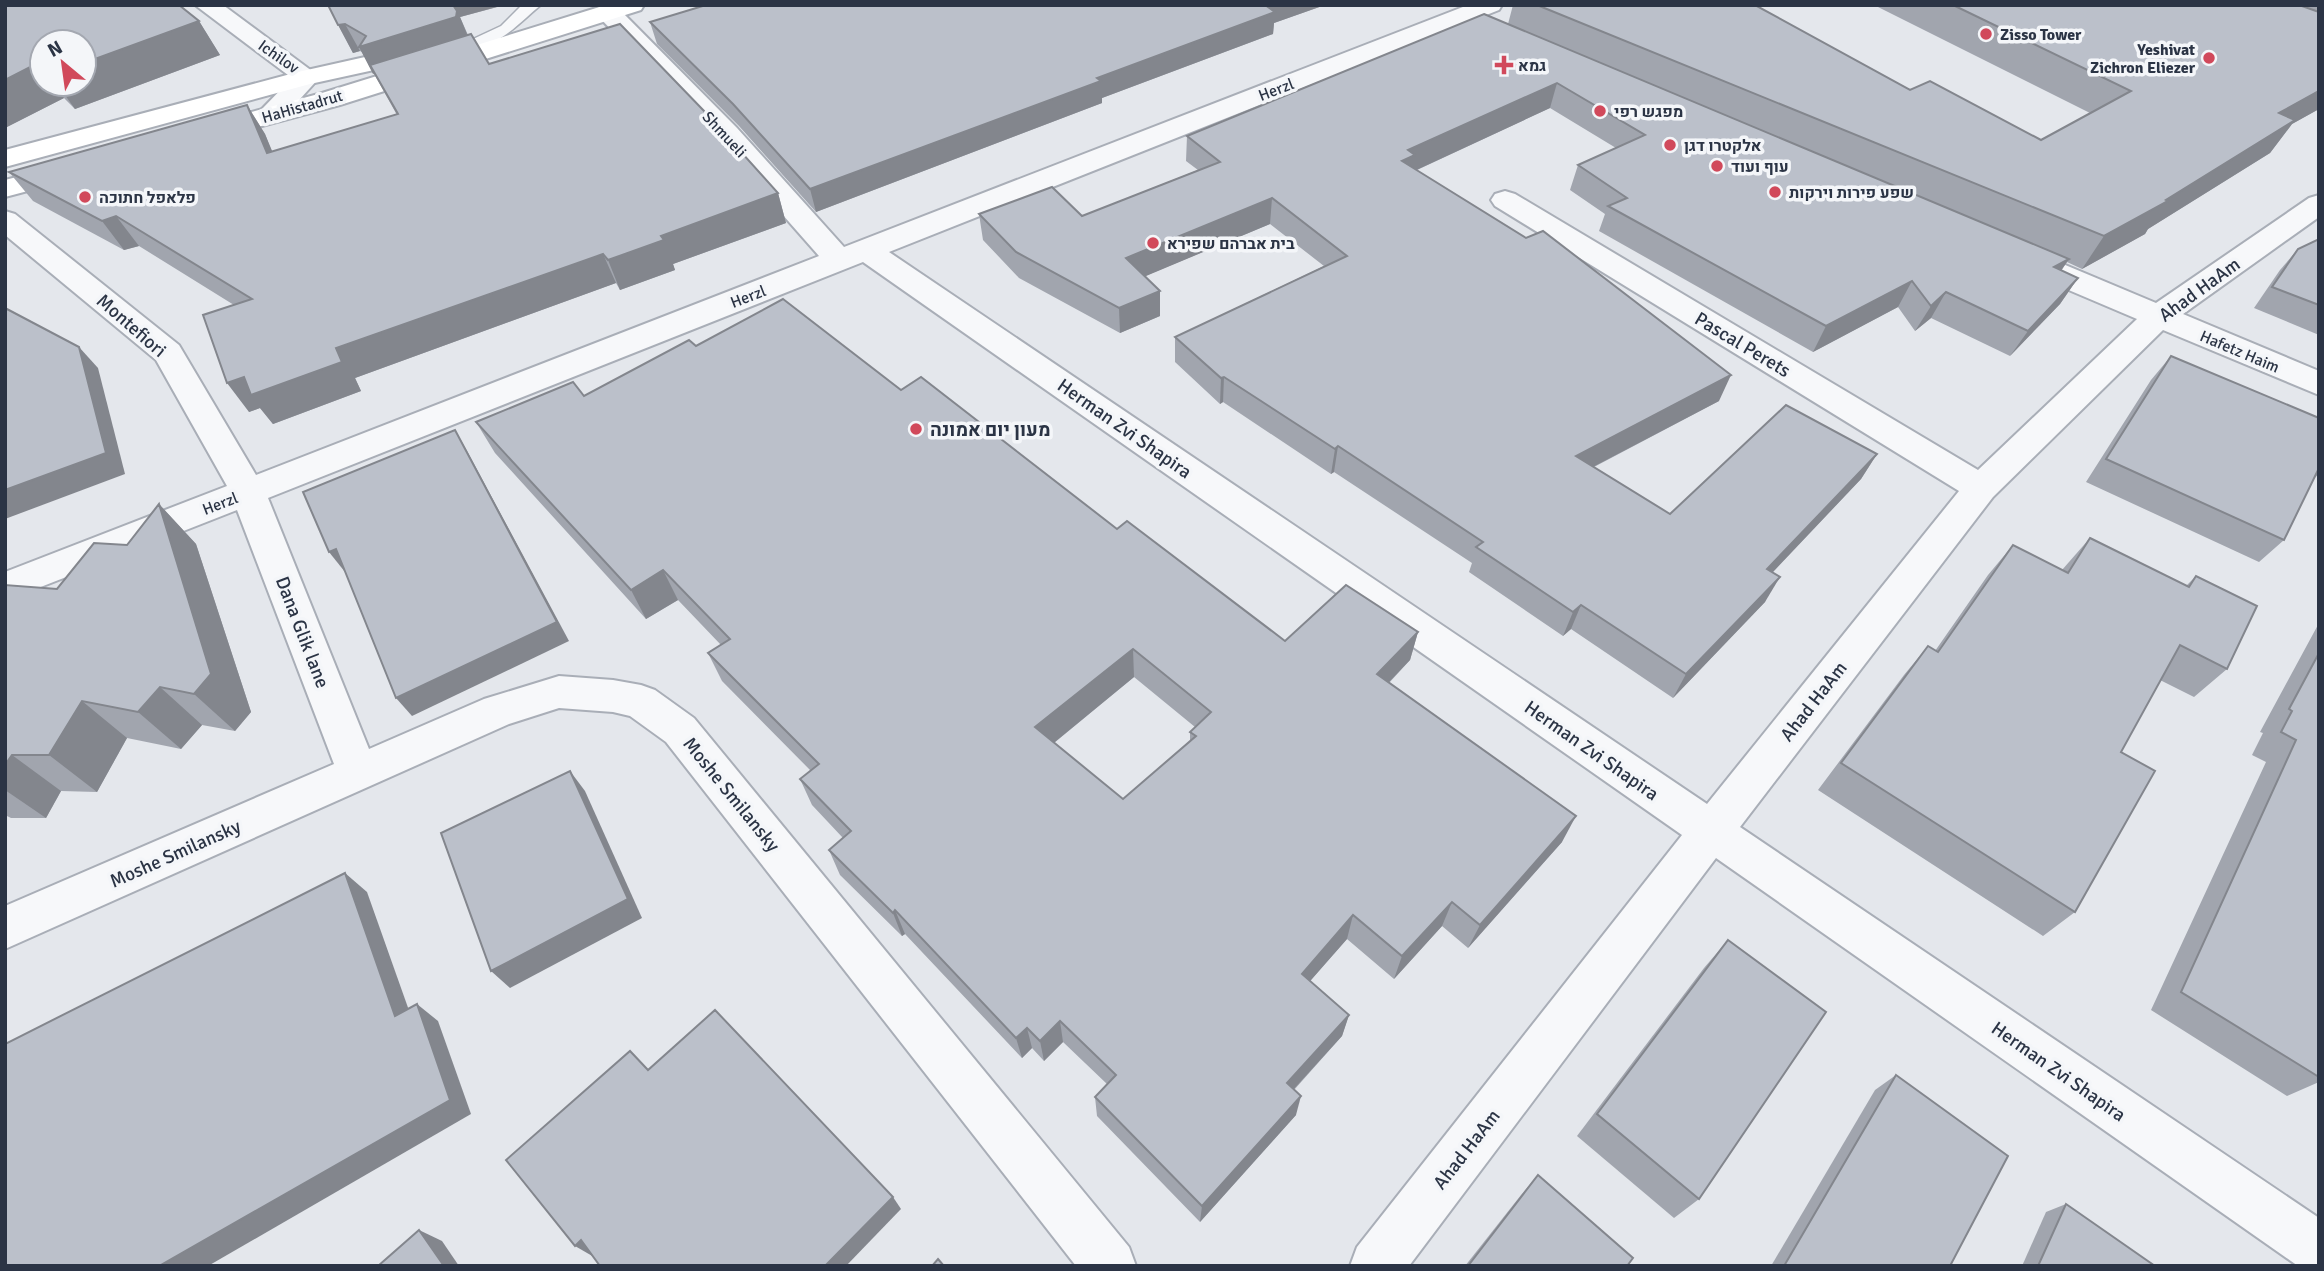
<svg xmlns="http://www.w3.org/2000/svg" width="2324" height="1271" viewBox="0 0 2324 1271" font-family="Signika,Heebo,sans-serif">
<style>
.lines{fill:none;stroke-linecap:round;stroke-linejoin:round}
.lane-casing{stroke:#a9aeb7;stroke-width:3}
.street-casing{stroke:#a9aeb7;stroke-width:4}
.secondary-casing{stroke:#a9aeb7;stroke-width:4}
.lane{fill:#f7f8fa;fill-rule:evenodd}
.street{fill:#f7f8fa;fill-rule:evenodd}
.secondary{fill:#fff;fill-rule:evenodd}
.wall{fill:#a1a5ae;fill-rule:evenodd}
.shaded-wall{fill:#83868d}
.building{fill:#bbc0ca;stroke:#83868d;stroke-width:2;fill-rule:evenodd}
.poi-dot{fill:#d1495b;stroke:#f4f6f9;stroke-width:2.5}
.labels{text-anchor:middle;stroke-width:7;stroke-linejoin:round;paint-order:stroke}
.far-poi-label{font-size:16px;font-weight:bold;fill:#2b3445;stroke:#f4f6f9;text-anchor:start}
.far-street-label{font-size:16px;fill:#2b3445;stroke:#f4f6f9}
.street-label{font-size:19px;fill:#2b3445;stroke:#f4f6f9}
.poi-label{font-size:19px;font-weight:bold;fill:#2b3445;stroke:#f4f6f9;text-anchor:start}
</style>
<rect width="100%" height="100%" fill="#e4e7ec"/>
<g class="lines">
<g class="lane-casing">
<path id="lane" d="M522,5H541C524,18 496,51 471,46V40L501,26Z"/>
</g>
<g class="street-casing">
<g id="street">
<path d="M195,5H223L320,77L280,121H262L258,115L262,109L292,78Z"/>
<path d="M610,5L617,7L737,128L844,247L1468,5H1502L1499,10L889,252L1707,804L1959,491L1495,206L1491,200L1495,194L1505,191L1515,194L1978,470L2137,319L2017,268L2013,261L2017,254L2028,252L2039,254L2156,303L2309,198L2319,195V217L2183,314L2319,371V395L2163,330L1993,497L1740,827L2319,1218V1266H2298L1716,858L1409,1266H1350L1357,1247L1682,835L863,262L268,498L369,749L484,699L559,676L613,680L641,685L655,690L694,718L1129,1247L1136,1266H1076L666,742L630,716L613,712L559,708L509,724L5,949V906L334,764L237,510L5,601V572L227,486L156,360L5,235V211L15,214L179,345L256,475L819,256L717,140L599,17L596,12L599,7Z"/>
</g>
</g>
<g class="secondary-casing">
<g id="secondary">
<path d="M606,5H644L641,10L340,105L206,141L196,139L193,133L196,127L322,93Z"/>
<path d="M365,57L374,60L378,65L374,70L310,84L5,167V150L298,72Z"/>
<path d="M71,163L81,165L85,171L81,177L5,197V180Z"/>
</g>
</g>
<use href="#lane" class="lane"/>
<use href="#street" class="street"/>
<use href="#secondary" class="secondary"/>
</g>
<g class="wall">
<path d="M5,5L199,21L220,55L75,109L64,98L5,128ZM42,42L84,84H42Z"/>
<path d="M328,5H505L460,17L468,35L489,64L778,193L786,223L673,264L675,270L620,290L616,283L355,378L361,391L273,424L260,408L249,412L234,305L139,246L124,250L33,201L9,172L247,105L265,134L272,152L397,115L362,52L360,51L353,53Z"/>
<path d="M706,5H1325L1274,23L1273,34L1102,98V103L816,212L739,126L657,44L650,22Z"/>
<path d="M1513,5H1755L1910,90L2041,140L2090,113L1874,5H2319V109L2292,124L2270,153L2148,229L2145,234L2082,269L2067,262L2061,271L2078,278L2060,304L2010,356L1931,318L1915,331L1898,307L1813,352L1599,231L1605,214L1570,190L1578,165L1616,148L1550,108L1417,170L1719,401L1594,467L1670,514L1877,454L1861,479L1772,573L1765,602L1673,698L1571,629L1563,636L1469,572L1472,563L1334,472L1331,474L1223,402L1220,404L1175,362V337L1324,266L1270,224L1145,276L1160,316L1120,333L1019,278L983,240L979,214L1082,216L1198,170L1186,161L1187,136L1508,24Z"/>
<path d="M2319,239V335L2254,308L2280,270L2298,249Z"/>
<path d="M696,346L901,390L1117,529L1285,641L1418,632L1410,660L1389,683L1562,842L1468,948L1442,926L1394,979L1347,939L1310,981L1349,1015L1342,1036L1294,1090L1296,1115L1200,1222L1097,1116L1095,1097L1107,1084L1063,1042L1044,1061L1032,1048L1022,1058L905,934L902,936L840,875L829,850L843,838L812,805L800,779L811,771L722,681L708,653L721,645L678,600L646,619L495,453L476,422L584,396ZM1134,677L1195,727L1190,732V741L1123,799L1054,743Z"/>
<path d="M2171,356L2319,418V474L2312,480L2284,540L2259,562L2086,482L2151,380Z"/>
<path d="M159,504L196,544L251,712L235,731L202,725L181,749L127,738L97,792L61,791L46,818H11L5,815V585L57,589L127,545Z"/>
<path d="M2090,538L2186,586L2196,576L2227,669L2194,697L2160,680L2121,752L2075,912L2043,936L1818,790L1904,675L1928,646L1935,651L1988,575L2013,545L2062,570Z"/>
<path d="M2319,623V1082L2287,1096L2151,1010L2266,762L2252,755L2263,733L2260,732Z"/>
<path d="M1728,940L1699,1199L1674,1218L1577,1136L1704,968Z"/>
<path d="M1896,1075L1950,1266H1771L1875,1090Z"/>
<path d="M1538,1175L1627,1266H1465L1521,1195Z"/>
<path d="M2066,1204L2155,1266H2022L2046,1212Z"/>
</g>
<g class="shaded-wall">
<path d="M451,5H504L460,17L469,39L373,74L359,47Z"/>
<path d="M1265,5H1325L1274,23L1273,34L1102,98V103L816,212L810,189L1097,78Z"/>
<path d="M199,21L220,55L75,109L57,84H84V63Z"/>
<path d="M345,24L360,51L353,53L338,25Z"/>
<path d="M38,63L42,68V84H54L64,98L5,128V80Z"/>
<path d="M1557,83L1550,108L1412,172L1402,161L1408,150Z"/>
<path d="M2319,91V109L2292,124L2270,153L2148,229L2145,234L2082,269L2104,236L2279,113Z"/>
<path d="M247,105L265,134L285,182L267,153Z"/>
<path d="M778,193L786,223L673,264L675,270L620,290L608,260L661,236Z"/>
<path d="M1272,198L1270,224L1127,284L1126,258Z"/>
<path d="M116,216L139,246L124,250L102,221Z"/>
<path d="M603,254L616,283L355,378L361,391L273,424L260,408L249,412L227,383L336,348Z"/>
<path d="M2069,259L2051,285L2054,267Z"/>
<path d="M2078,278L2060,304L2010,356L2028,331Z"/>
<path d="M1912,281L1898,307L1813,352L1826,326Z"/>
<path d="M1160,291V316L1120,333L1119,308Z"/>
<path d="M1946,292L1931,318L1915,331L1931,306Z"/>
<path d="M79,347L98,368L125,474L5,519V490Z"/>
<path d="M1731,375L1719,401L1566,481L1576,456Z"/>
<path d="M1224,377L1223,402L1220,404L1221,378Z"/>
<path d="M455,430L467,451L569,641L412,716L396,698Z"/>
<path d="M1338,446L1334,472L1331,474L1335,449Z"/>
<path d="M1877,454L1861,479L1752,594L1767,569Z"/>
<path d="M159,504L196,544L251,712L235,731L194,694Z"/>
<path d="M336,549L345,572L329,552Z"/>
<path d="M663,570L678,600L646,619L631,590Z"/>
<path d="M1780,577L1765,602L1673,698L1686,674Z"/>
<path d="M1581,605L1571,629L1563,636L1573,612Z"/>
<path d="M1418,632L1410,660L1370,702L1377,674Z"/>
<path d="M1133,649L1134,677L1039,755L1035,727Z"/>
<path d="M160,687L202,725L181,749L138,712Z"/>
<path d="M82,701L127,738L97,792L49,755Z"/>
<path d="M12,755L61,791L46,818L5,790V765Z"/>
<path d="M570,771L585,791L642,918L510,988L491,971Z"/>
<path d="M1576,816L1562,842L1468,948L1480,925Z"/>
<path d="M345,873L367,892L417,1033L395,1016Z"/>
<path d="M1452,902L1442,926L1394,979L1402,956Z"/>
<path d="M895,910L905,934L902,936L893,913Z"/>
<path d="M1353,915L1347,939L1297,996L1302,974Z"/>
<path d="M417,1004L438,1021L471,1114L208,1266H159Z"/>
<path d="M1349,1015L1342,1036L1282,1102L1287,1083Z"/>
<path d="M1060,1021L1063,1042L1044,1061L1040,1041Z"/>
<path d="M1027,1028L1032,1048L1022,1058L1016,1038Z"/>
<path d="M1301,1096L1296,1115L1200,1222L1202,1206Z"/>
<path d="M893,1197L901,1209L846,1266H825Z"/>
<path d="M419,1230L442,1241L459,1266H444Z"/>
<path d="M581,1240L594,1257L575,1246Z"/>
</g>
<g class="building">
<path d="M5,5H179L199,21L84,63V42H42V67L38,63L5,80Z"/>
<path d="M328,5H453L457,11L456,17L359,47L366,36L345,24L338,25Z"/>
<path d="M706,5H1265L1275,12L1097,78L1101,81L810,189L733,104L650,22Z"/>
<path d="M1537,5H1755L1910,90L1930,81L2041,140L2131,91L1953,5H2299L2319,12V91L2279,113L2295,120L2166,200L2168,201L2104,236Z"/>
<path d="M1484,14L2069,259L2054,267L2078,278L2028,331L1946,292L1931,306L1912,281L1826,326L1608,206L1627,198L1578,165L1645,135L1557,83L1408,150L1415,155L1402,161L1526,238L1543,231L1731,375L1576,456L1670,514L1786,405L1877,454L1767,569L1780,577L1686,674L1581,605L1573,612L1476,547L1483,542L1338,446L1335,449L1224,377L1221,378L1175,337L1347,256L1272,198L1126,258L1160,291L1119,308L1016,252L979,214L1052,187L1082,216L1220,162L1187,136Z"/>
<path d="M620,24L706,113L778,193L661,236L664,240L608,260L603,254L336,348L342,362L251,395L244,377L227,383L203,315L252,299L116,216L102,221L9,172L247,105L267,153L398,114L370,65L471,34L489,64Z"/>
<path d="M2319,239V305L2272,287L2298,249Z"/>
<path d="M783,299L901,390L921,377L1117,529L1127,521L1285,641L1346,585L1418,632L1377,674L1576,816L1480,925L1452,902L1402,956L1353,915L1302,974L1349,1015L1287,1083L1301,1096L1202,1206L1095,1097L1116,1075L1060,1021L1040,1041L1027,1028L1016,1038L895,910L893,913L829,850L851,831L800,779L819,764L708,653L730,639L663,570L631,590L476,422L573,382L584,396L689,340L696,346ZM1133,649L1211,712L1190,732L1196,736L1123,799L1035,727Z"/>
<path d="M5,308L79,347L106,453L5,490Z"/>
<path d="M2171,356L2319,418V468L2284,540L2106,459Z"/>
<path d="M455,430L557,622L396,698L336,549L329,552L303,492Z"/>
<path d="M159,504L211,674L194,694L160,687L138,712L82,701L49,755H12L5,765V585L57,589L94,543L127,545Z"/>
<path d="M2090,538L2189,587L2196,576L2257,606L2227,669L2180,645L2121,752L2155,771L2075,912L1841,763L1928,646L1938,652L2013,545L2068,573Z"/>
<path d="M2319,653V1077L2181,992L2296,740L2281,732L2292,711L2289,709Z"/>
<path d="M570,771L628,899L491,971L441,833Z"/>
<path d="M345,873L395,1016L417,1004L450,1100L159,1266H5V1044Z"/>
<path d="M1728,940L1826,1012L1699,1199L1597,1114Z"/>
<path d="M715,1010L893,1197L825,1266H600L581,1240L575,1246L506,1160L630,1051L648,1070Z"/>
<path d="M1896,1075L2008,1156L1950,1266H1784Z"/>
<path d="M1538,1175L1633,1258L1627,1266H1468Z"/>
<path d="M2066,1204L2155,1266H2038Z"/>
<path d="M419,1230L444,1266H378Z"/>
<path d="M938,1259L944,1266H932Z"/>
</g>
<g class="poi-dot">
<circle cx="1986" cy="34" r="7"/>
<circle cx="2209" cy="58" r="7"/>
<path d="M1500.5 54.5h7v7h7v7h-7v7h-7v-7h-7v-7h7z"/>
<circle cx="1600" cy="111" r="7"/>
<circle cx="1670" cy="145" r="7"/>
<circle cx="1717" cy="166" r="7"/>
<circle cx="1775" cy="192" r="7"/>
<circle cx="85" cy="197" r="7"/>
<circle cx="1153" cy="243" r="7"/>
<circle cx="916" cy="429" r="7"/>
</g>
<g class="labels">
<g class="far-poi-label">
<text x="2000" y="40">Zisso Tower</text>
<text x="2195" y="55" text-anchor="end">Yeshivat<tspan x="2195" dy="18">Zichron Eliezer</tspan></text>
<text x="1518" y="71">גמא</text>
<text x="1614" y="117">מפגש רפי</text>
<text x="1684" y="151">אלקטרו דגן</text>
<text x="1731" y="172">עוף ועוד</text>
<text x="1789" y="198">שפע פירות וירקות</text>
<text x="99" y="203">פלאפל חתוכה</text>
<text x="1167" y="249">בית אברהם שפירא</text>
</g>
<g class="far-street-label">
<text transform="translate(279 56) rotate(35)" y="6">Ichilov</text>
<text transform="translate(1276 89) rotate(-21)" y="6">Herzl</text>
<text transform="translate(302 106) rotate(-16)" y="6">HaHistadrut</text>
<text transform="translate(725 134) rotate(47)" y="6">Shmueli</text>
<text transform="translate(748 296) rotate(-21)" y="6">Herzl</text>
<text transform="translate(2240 351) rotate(23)" y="6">Hafetz Haim</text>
<text transform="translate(220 503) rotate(-21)" y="6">Herzl</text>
</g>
<g class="street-label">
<text transform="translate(2199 289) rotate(-36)" y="7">Ahad HaAm</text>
<text transform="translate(132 325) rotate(41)" y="7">Montefiori</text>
<text transform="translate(1743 344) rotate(31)" y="7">Pascal Perets</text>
<text transform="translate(1125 428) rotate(35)" y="7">Herman Zvi Shapira</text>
<text transform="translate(303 632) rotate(69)" y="7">Dana Glik lane</text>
<text transform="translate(1813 701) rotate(-52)" y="7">Ahad HaAm</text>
<text transform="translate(1592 750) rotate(35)" y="7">Herman Zvi Shapira</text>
<text transform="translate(732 794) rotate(51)" y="7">Moshe Smilansky</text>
<text transform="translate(175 853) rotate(-24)" y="7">Moshe Smilansky</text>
<text transform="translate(2059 1071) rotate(35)" y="7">Herman Zvi Shapira</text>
<text transform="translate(1466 1149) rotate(-52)" y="7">Ahad HaAm</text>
</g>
<g class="poi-label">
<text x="930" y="436">מעון יום אמונה</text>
</g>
</g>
<rect width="2324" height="1271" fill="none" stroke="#2b3445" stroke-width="14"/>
<g transform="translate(63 63) rotate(331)"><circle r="33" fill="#f4f6f9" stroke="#a4a8b1" stroke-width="2"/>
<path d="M0-5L12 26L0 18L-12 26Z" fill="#d1495b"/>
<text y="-10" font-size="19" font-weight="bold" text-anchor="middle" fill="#2b3445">N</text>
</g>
</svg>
